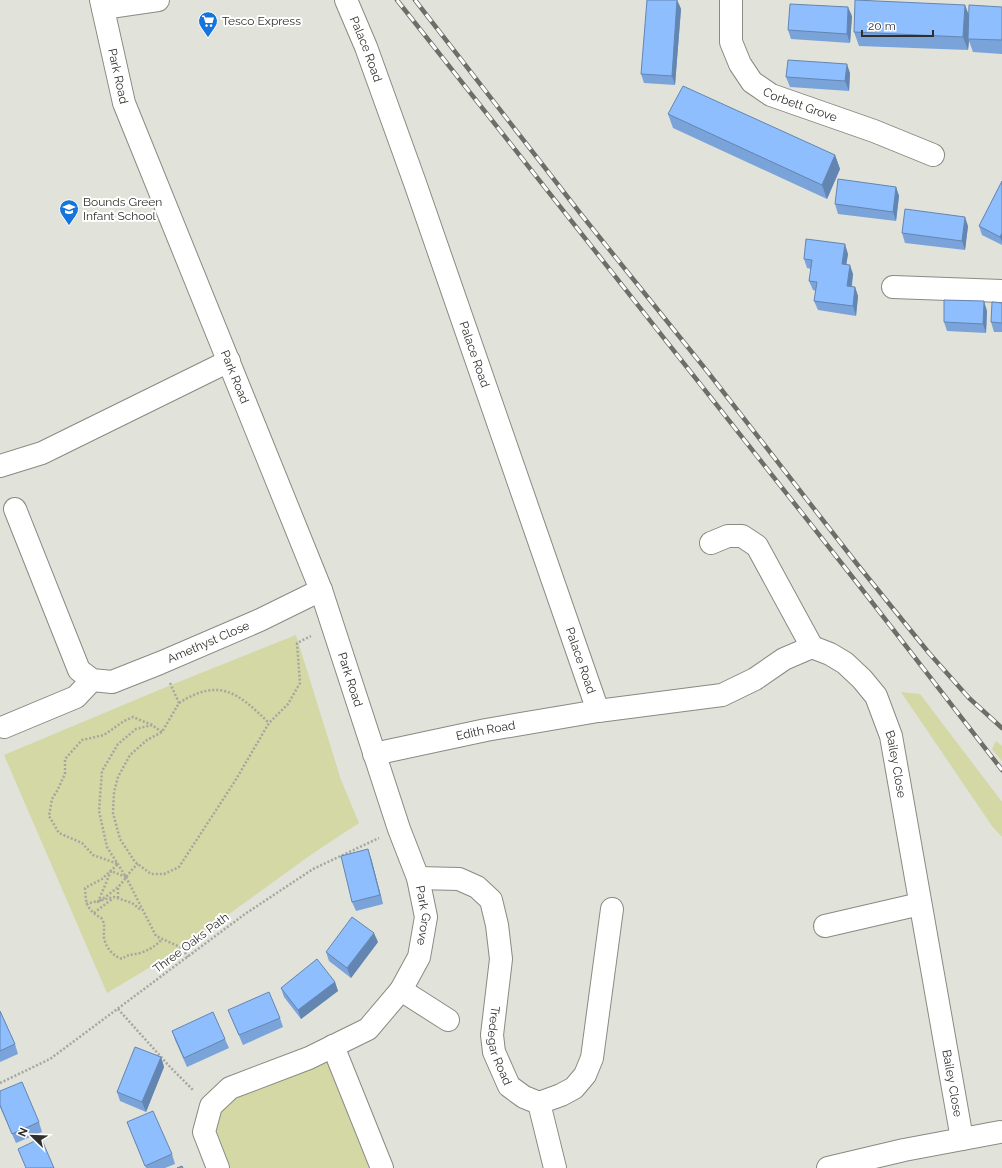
<svg xmlns="http://www.w3.org/2000/svg" width="1002" height="1168" viewBox="0 0 1002 1168" font-family="Raleway,sans-serif">
<style>
.green{fill:#d4d8a4}
.lines{fill:none;stroke-linecap:round;stroke-linejoin:round}
.minor-casing{stroke:#898a82;stroke-width:24}
.path{stroke:#a6a6a0;stroke-width:2.5;stroke-dasharray:2 2;stroke-linecap:butt}
.minor{stroke:#fff;stroke-width:22}
.rail-casing{stroke:#6e6e69;stroke-width:4.5}
.rail{stroke:#fff;stroke-width:3;stroke-dasharray:9;stroke-linecap:butt}
.wall{fill:#7aa3da}
.shaded-wall{fill:#6385b1}
.building{fill:#8ebefd;stroke:#6385b1}
.labels{text-anchor:middle;stroke-width:4;stroke-linejoin:round;paint-order:stroke}
.poi-label{font-size:12px;fill:#2f2f2c;stroke:#fff;text-anchor:start}
.street-label{font-size:12px;fill:#2f2f2c;stroke:#fff}
</style>
<rect width="100%" height="100%" fill="#e1e2da"/>
<g class="green">
<path d="M296,635L341,780L359,823L312,854L182,948L107,993L4,755L171,685Z"/>
<path d="M901,692L920,694L1002,802V837L992,826Z"/>
<path d="M996,741L1002,746V761L992,749Z"/>
<path d="M327,1055L373,1168H226L211,1135L220,1110L234,1092Z"/>
</g>
<g class="lines">
<g class="minor-casing">
<g id="minor">
<path id="s1" d="M101,0L124,103L321,590L399,829L418,878L426,917L419,957L401,990L368,1029L309,1058L230,1088L211,1106L204,1132L218,1168"/>
<path id="s2" d="M346,0L366,47L415,183L598,711"/>
<path id="s3" d="M731,0V42L740,64L752,82L771,95L874,131L933,155"/>
<path d="M103,8L158,0"/>
<path d="M893,287L1002,291"/>
<path d="M0,466L42,453L229,361"/>
<path id="s4" d="M15,509L79,670L92,680L112,682L160,663L260,620L321,590"/>
<path d="M711,543L728,536H742L757,546L812,647"/>
<path d="M4,727L76,697L92,680"/>
<path id="s5" d="M374,754L486,730L598,711L722,695L755,679L784,659L812,647L830,654L845,663L862,679L876,696L891,736L962,1139"/>
<path id="s6" d="M418,878L459,879L477,887L491,900L497,925L501,959L492,1035L494,1052L509,1086L524,1097L539,1103L561,1095L574,1088L585,1075L592,1058L612,909"/>
<path d="M825,926L920,904"/>
<path d="M401,990L448,1020"/>
<path d="M333,1046L382,1168"/>
<path d="M539,1103L555,1168"/>
<path d="M828,1168L904,1150L1000,1132"/>
</g>
</g>
<g class="path">
<path d="M170,683L179,703L162,732L147,740L130,755L118,777L114,792L113,813L120,839L135,862L151,874H164L179,867L235,781L269,723L288,704L300,683L297,643L311,636"/>
<path d="M179,703C220,677 238,693 269,723"/>
<path d="M152,725L133,717L124,721L104,735L82,740L65,759V774L57,791L52,799L49,816L59,833L82,843L93,855L118,864L102,879L85,888C86,900 85,906 95,914C97,916 101,917 102,919C106,926 103,932 104,938C106,948 113,956 122,959C128,954 132,955 140,953C149,950 156,946 162,939"/>
<path d="M162,732L152,725L136,729L118,744L102,771L99,811L107,847L126,877L156,936L182,948L188,957"/>
<path d="M126,877L111,871L98,902C105,897 113,892 119,886C126,879 130,870 138,864"/>
<path d="M118,898V887"/>
<path d="M86,904L114,897L132,903L141,910"/>
<path d="M94,913L112,899"/>
<path d="M118,1009L171,1068L194,1091"/>
<path d="M0,1083L50,1059L245,914L313,869L379,838"/>
</g>
<use href="#minor" class="minor"/>
<g class="rail-casing">
<g id="rail">
<path d="M397,0L854,579L1002,770"/>
<path d="M415,0L580,213L707,371L857,564L929,653L969,698L1002,728"/>
</g>
</g>
<use href="#rail" class="rail"/>
</g>
<g class="wall">
<path d="M677,0L681,9L675,85L644,83L641,74Z"/>
<path d="M965,5L968,14L1002,7V54L973,52L969,41L968,50L859,46L854,32Z"/>
<path d="M852,16L850,43L791,39L788,30Z"/>
<path d="M850,73L849,91L790,87L786,77Z"/>
<path d="M668,114L835,155L840,169L827,199L673,128Z"/>
<path d="M1002,181V245L982,235L979,226Z"/>
<path d="M896,187L899,196L896,221L838,214L835,204Z"/>
<path d="M968,226L965,250L905,243L902,233Z"/>
<path d="M848,254L846,265L853,274L852,287H855L858,296L856,316L818,310L814,301L816,291L813,290L809,281L811,269L807,268L804,259Z"/>
<path d="M1002,303V332H994L991,322Z"/>
<path d="M987,311L986,333L947,331L944,322Z"/>
<path d="M371,858L383,904L356,911L352,902Z"/>
<path d="M378,942L351,978L329,961L326,952Z"/>
<path d="M335,982L338,991L301,1019L284,997L281,988Z"/>
<path d="M228,1010L280,1018L283,1027L243,1045Z"/>
<path d="M0,1011L15,1044L18,1054L0,1062Z"/>
<path d="M172,1031L225,1039L229,1048L187,1067L175,1040Z"/>
<path d="M161,1057L164,1067L146,1112L120,1101L117,1092Z"/>
<path d="M0,1091L39,1122L42,1132L16,1143L0,1107Z"/>
<path d="M127,1122L172,1154L175,1164L165,1168H146Z"/>
</g>
<g class="shaded-wall">
<path d="M677,0L681,9L675,85L672,76Z"/>
<path d="M965,5L970,18L968,39L969,41L968,50L963,37Z"/>
<path d="M848,7L852,16L850,43L847,34Z"/>
<path d="M847,64L850,73L849,91L845,81Z"/>
<path d="M835,155L840,169L827,199L822,185Z"/>
<path d="M896,187L899,196L896,221L893,212Z"/>
<path d="M965,217L968,226L965,250L962,241Z"/>
<path d="M1002,233V242L1000,237Z"/>
<path d="M845,244L848,254L845,273L842,264Z"/>
<path d="M850,265L853,274L850,295L847,286Z"/>
<path d="M855,287L858,296L856,316L853,306Z"/>
<path d="M984,301L987,311L986,333L983,324Z"/>
<path d="M368,849L371,858L383,904L380,895Z"/>
<path d="M374,933L378,942L351,978L347,968Z"/>
<path d="M335,982L338,991L301,1019L298,1010Z"/>
<path d="M161,1057L164,1067L146,1112L142,1102Z"/>
</g>
<g class="building">
<path d="M647,0H677L672,76L641,74Z"/>
<path d="M855,0L965,5L963,37L854,32Z"/>
<path d="M790,4L848,7L847,34L788,30Z"/>
<path d="M969,5L1002,7V40L968,39Z"/>
<path d="M788,60L847,64L845,81L786,77Z"/>
<path d="M683,86L835,155L822,185L668,114Z"/>
<path d="M838,179L896,187L893,212L835,204Z"/>
<path d="M1002,181V233L1000,237L979,226Z"/>
<path d="M905,209L965,217L962,241L902,233Z"/>
<path d="M806,239L845,244L842,264L850,265L847,286L855,287L853,306L814,301L817,282L809,281L812,260L804,259Z"/>
<path d="M944,300L984,301L983,324L944,322Z"/>
<path d="M992,302L1002,303V323L991,322Z"/>
<path d="M368,849L380,895L352,902L341,856Z"/>
<path d="M352,917L374,933L347,968L326,952Z"/>
<path d="M317,959L335,982L298,1010L281,988Z"/>
<path d="M269,992L280,1018L239,1035L228,1010Z"/>
<path d="M0,1011L15,1044L0,1051Z"/>
<path d="M213,1012L225,1039L184,1058L172,1031Z"/>
<path d="M135,1047L161,1057L142,1102L117,1092Z"/>
<path d="M22,1082L39,1122L12,1134L0,1105V1091Z"/>
<path d="M153,1111L172,1154L145,1166L127,1122Z"/>
<path d="M41,1138L54,1168H26L18,1149Z"/>
<path d="M182,1166L183,1168H177Z"/>
</g>
<defs>
<g id="supermarket-pin" transform="scale(1)"><path d="M0 17L-7.5 6A9.5 9.5 0 1 1 7.5 6Z" fill="#1674dd" stroke="#fff"/><path d="M-6-5.5h2.5l.6 2H6L4.5 2H-2.5L-4.4-4H-6ZM-1.5 3.2a1.3 1.3 0 1 0 .1 0ZM3 3.2a1.3 1.3 0 1 0 .1 0Z" fill="#fff"/></g>
<g id="school-pin" transform="scale(1)"><path d="M0 17L-7.5 6A9.5 9.5 0 1 1 7.5 6Z" fill="#1674dd" stroke="#fff"/><path d="M0-5L7-2L0 1L-7-2ZM-4 1L0 2.5L4 1V4Q0 6-4 4Z" fill="#fff"/></g>
</defs>
<g fill-rule="evenodd">
<use href="#supermarket-pin" x="208" y="21"/>
<use href="#school-pin" x="69" y="209"/>
</g>
<g class="labels">
<g class="poi-label">
<text x="222" y="25">Tesco Express</text>
<text x="83" y="206">Bounds Green<tspan x="83" dy="14">Infant School</tspan></text>
</g>
<g class="street-label">
<text dy="4" stroke="none"><textPath href="#s2" startOffset="53">Palace Road</textPath></text>
<text dy="4" stroke="none"><textPath href="#s1" startOffset="78">Park Road</textPath></text>
<text dy="4" stroke="none"><textPath href="#s3" startOffset="141">Corbett Grove</textPath></text>
<text dy="4" stroke="none"><textPath href="#s2" startOffset="377">Palace Road</textPath></text>
<text dy="4" stroke="none"><textPath href="#s1" startOffset="401">Park Road</textPath></text>
<text dy="4" stroke="none"><textPath href="#s4" startOffset="314">Amethyst Close</textPath></text>
<text dy="4" stroke="none"><textPath href="#s2" startOffset="701">Palace Road</textPath></text>
<text dy="4" stroke="none"><textPath href="#s1" startOffset="725">Park Road</textPath></text>
<text dy="4" stroke="none"><textPath href="#s5" startOffset="114">Edith Road</textPath></text>
<text dy="4" stroke="none"><textPath href="#s5" startOffset="609">Bailey Close</textPath></text>
<text dy="4" stroke="none"><textPath href="#s1" startOffset="973">Park Grove</textPath></text>
<text transform="translate(191 943) rotate(-37)" y="4">Three Oaks Path</text>
<text dy="4" stroke="none"><textPath href="#s6" startOffset="228">Tredegar Road</textPath></text>
<text dy="4" stroke="none"><textPath href="#s5" startOffset="933">Bailey Close</textPath></text>
</g>
</g>
<g transform="translate(32 1136) rotate(293)" stroke="#ffffff" stroke-width="3" paint-order="stroke">
<path d="M0-3L7 15L0 10L-7 15Z" fill="#2f2f2c"/>
<text y="-6" font-size="11" font-weight="bold" text-anchor="middle" fill="#2f2f2c">N</text>
</g>
<path d="M862 30v6h71v-6" fill="none" stroke="#2f2f2c" stroke-width="2"/>
<text x="868" y="30" font-size="12" fill="#2f2f2c" stroke="#ffffff" stroke-width="3" paint-order="stroke">20 m</text>
</svg>
